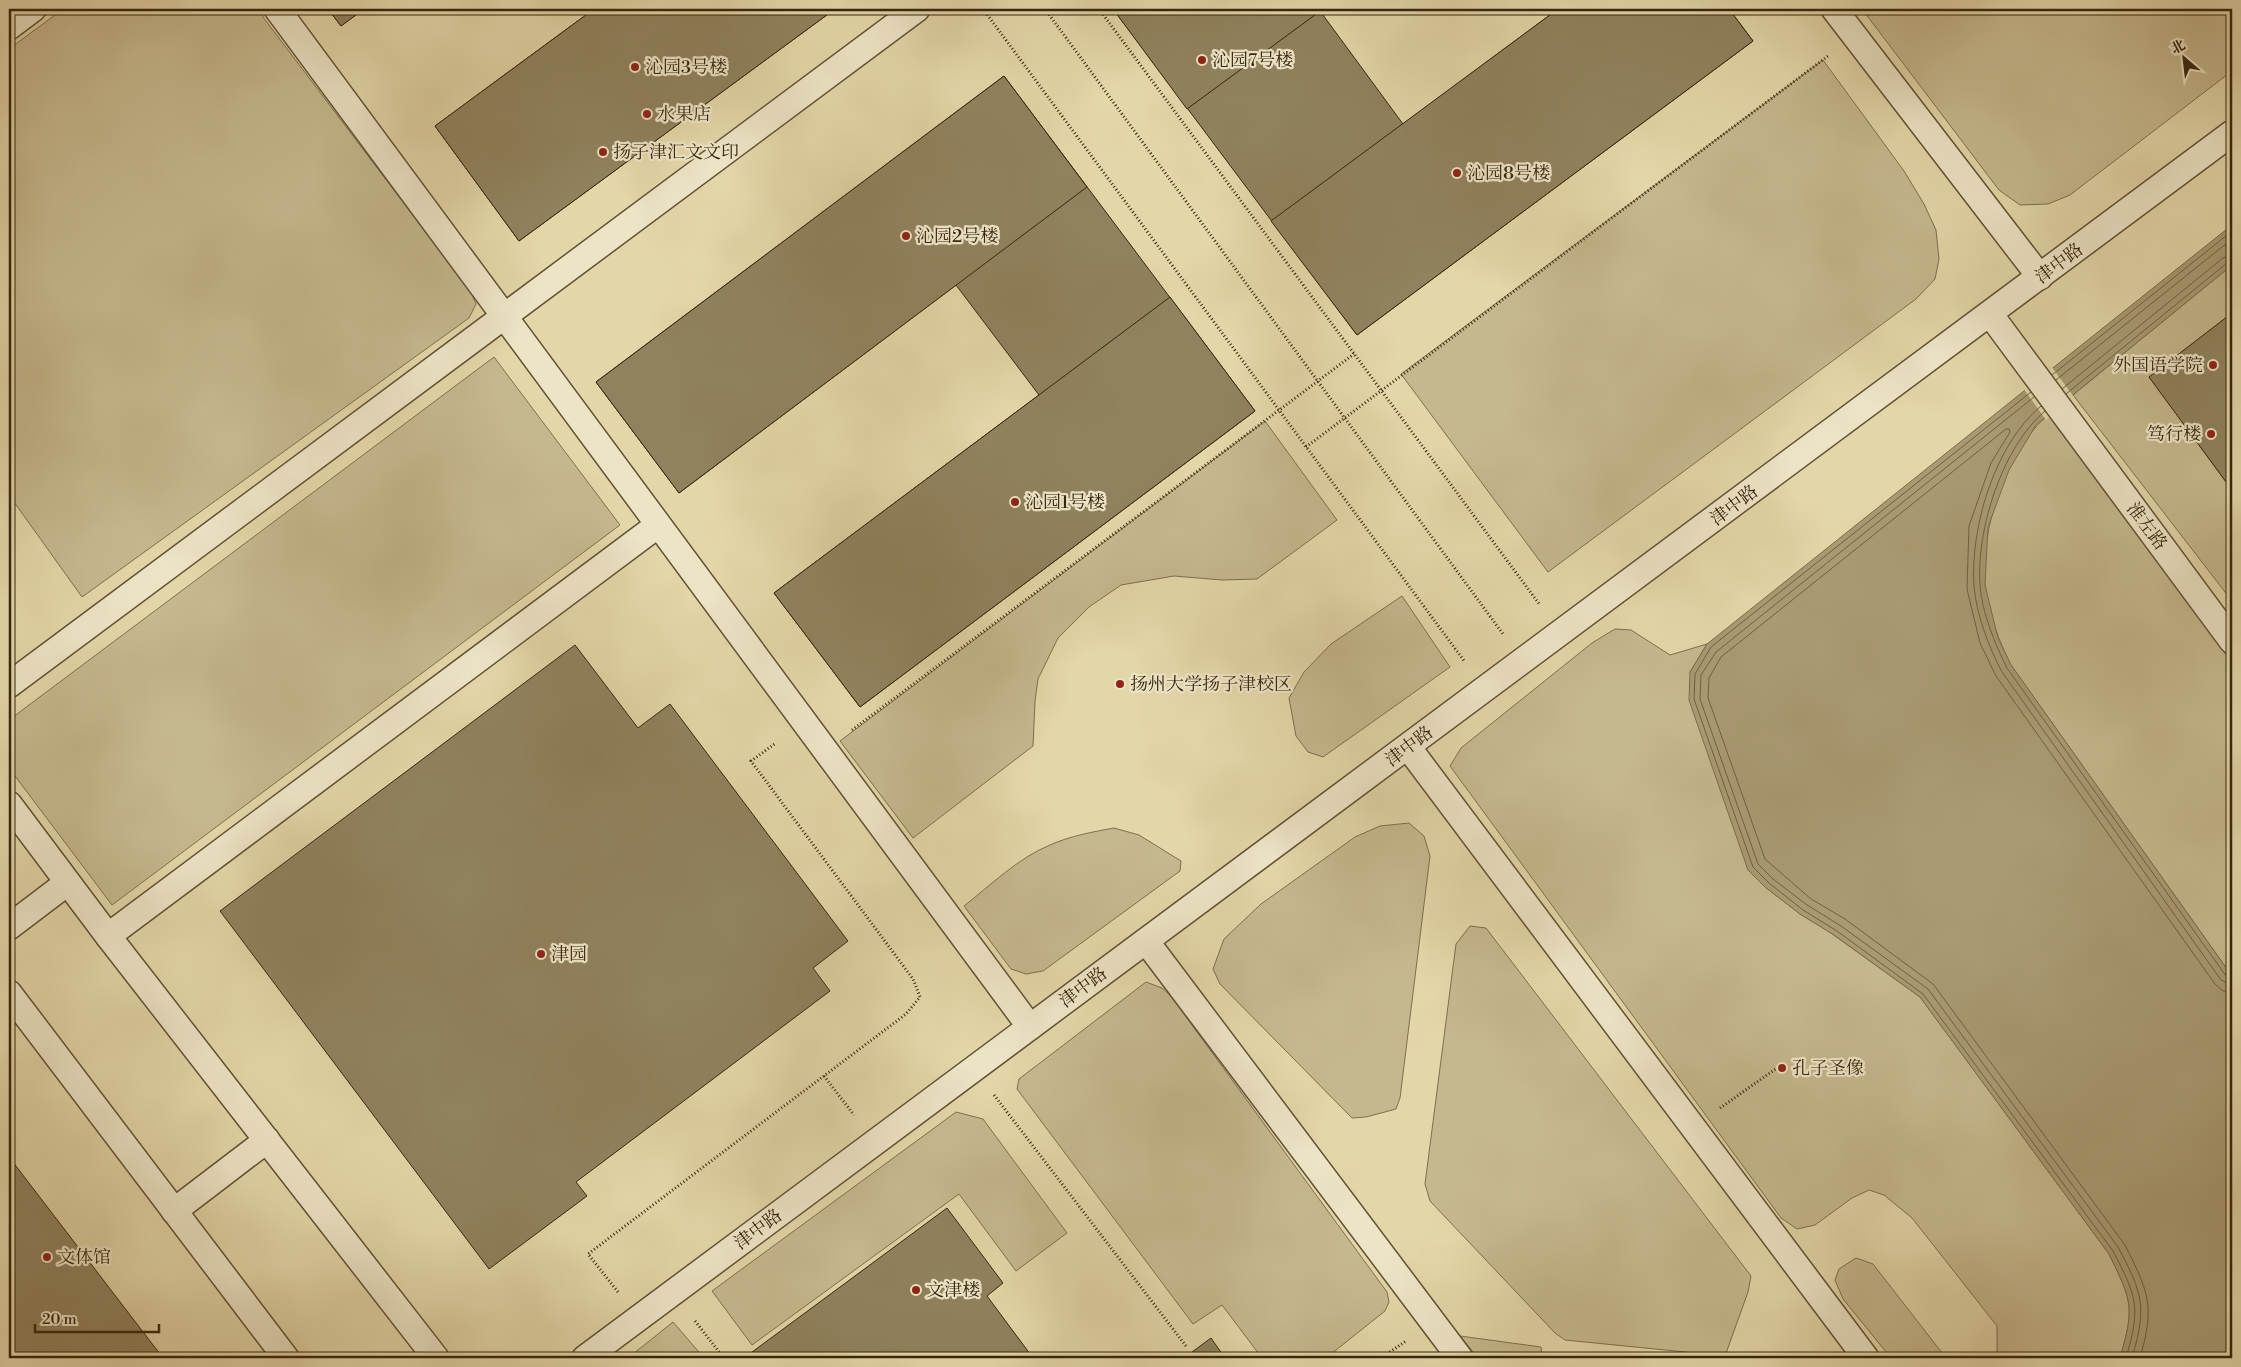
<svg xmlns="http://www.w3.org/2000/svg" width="2241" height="1367" viewBox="0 0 2241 1367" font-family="'Libre Bodoni','Noto Serif SC',serif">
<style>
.green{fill:#c6b88e;stroke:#7e6f4e}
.water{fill:#a99a73;stroke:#7b6c4a}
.pier{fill:#e3d6a8}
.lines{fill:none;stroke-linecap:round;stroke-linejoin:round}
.shore{stroke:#706040;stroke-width:1}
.building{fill:#90825e;stroke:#37260d}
.service-casing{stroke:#625234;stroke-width:28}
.path{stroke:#37260d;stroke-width:3;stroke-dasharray:1 2.5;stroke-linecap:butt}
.service{stroke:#ede4c6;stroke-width:25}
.poi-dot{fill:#8f2418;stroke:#ede4c6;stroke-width:2}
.labels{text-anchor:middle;stroke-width:4.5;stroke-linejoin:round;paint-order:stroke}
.poi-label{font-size:18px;fill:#37260d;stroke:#ede4c6;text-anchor:start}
.street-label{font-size:18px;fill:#37260d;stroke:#ede4c6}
</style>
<rect width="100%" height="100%" fill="#e3d6a8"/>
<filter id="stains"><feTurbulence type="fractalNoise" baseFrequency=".004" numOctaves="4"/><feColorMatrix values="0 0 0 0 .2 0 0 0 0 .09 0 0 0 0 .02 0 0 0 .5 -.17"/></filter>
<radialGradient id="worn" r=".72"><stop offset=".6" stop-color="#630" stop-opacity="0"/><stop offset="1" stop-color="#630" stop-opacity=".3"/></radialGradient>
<g class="green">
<path d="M63,9H257L471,292L476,304L469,318L82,597L9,495V49Z"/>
<path d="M1862,9H2232V71L2070,195L2048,204L2020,205L1999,190Z"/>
<path d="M1823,60L1904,171L1924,204L1936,230L1939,259L1935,279L1916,299L1548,572L1401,374Z"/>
<path d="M2232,265V313L2149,377L2232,490V601L2073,395Z"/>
<path d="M494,357L620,525L112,905L9,768V720Z"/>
<path d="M2049,414L2232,663V976L2011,665C1999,641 1988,613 1985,585C1980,530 2006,450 2049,414Z"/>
<path d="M1265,421L1337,520L1257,579L1222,580L1174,576L1121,585L1089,607L1058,638L1038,679L1035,701L1033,746L913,838L840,741Z"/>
<path d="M1402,596L1450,667L1323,757L1308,752L1296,736L1289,698L1304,672L1331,644Z"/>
<path d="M1615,629L1631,630L1670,655L1707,644L1690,672L1748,870L1765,887L1800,914L1828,931L1920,997L2109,1254C2132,1301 2135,1307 2120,1358H1997V1326L1912,1218L1884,1195L1869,1190L1852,1198L1815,1225L1797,1229L1781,1218L1450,766L1461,748L1592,643Z"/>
<path d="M1409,823L1424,836L1430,856L1400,1098L1396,1109L1366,1117L1352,1118L1220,984L1213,969L1224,939L1261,904L1355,837L1380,826Z"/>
<path d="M1114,828L1139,835L1181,861L1180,871L1043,971L1026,974L1011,969L964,906C991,885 1018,858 1050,845C1070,836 1092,832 1114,828Z"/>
<path d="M1470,926L1486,928L1751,1276L1748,1292L1725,1356L1565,1340L1555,1333L1430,1201L1425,1184L1456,944Z"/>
<path d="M1146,982L1162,988L1170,995L1387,1292L1389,1302L1385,1311L1326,1358H1262L1222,1305L1193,1324L1017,1089L1019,1079Z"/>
<path d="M956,1112L983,1119L1067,1233L1016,1271L959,1194L752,1345L712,1291Z"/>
<path d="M1856,1258L1873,1264L1946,1358H1891L1843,1299L1835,1280L1839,1269Z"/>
<path d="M673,1322L704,1358H628Z"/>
<path d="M1460,1336L1541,1347L1542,1358H1478Z"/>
</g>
<path class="water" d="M2232,225V265L2036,425L2009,470L1988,527L1985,585L1998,638L2011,665L2232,976V1358H2120C2135,1307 2132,1301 2109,1254L1920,997L1834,935L1800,914L1765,887L1748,870L1689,700L1690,672L1707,644Z"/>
<path class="pier" d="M2051,366L2074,397L2046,420L2023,388Z"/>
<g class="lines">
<g class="shore">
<path d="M2052,375L2232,231"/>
<path d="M2056,380L2232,239"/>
<path d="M2062,389L2223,258L2232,255"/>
<path d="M2031,392L1711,647L1695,674L1694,699L1753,867L1769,883L1803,910L1837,931L1923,994L2113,1251C2137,1297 2141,1307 2126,1358"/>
<path d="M2066,394L2227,263L2232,261"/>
<path d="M2034,397L1716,652L1701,675L1700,699L1758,864L1773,879L1807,905L1841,926L1928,989L2118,1247C2143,1294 2147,1307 2132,1358"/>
<path d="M2041,406C1995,444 1970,527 1974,586C1976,613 1989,648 2002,672L2221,980L2232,985"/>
<path d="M2045,411C2002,447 1976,530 1980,585C1982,613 1995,644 2007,668L2226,976L2232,978"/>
<path d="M2140,1358C2155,1306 2149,1293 2125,1245L1933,984L1845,919L1811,899L1765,859L1708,698L1709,678L1721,657L2006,429H2009L2010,432L1991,463L1969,526L1967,589L1980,643L1996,676L2215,984L2223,991L2232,992"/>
</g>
</g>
<g class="building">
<path d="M328,9H364L341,26Z"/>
<path d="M328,9H364L341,26Z"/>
<path d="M594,9H835L519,241L435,126Z"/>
<path d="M594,9H835L519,241L435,126Z"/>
<path d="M1113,9H1323L1320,11L1403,124L1558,9H1729L1753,41L1357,335Z"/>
<path d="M1113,9H1323L1187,109Z"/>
<path d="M1558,9H1729L1753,41L1357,335L1271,221Z"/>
<path d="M1004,76L1255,411L860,707L774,593L1039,395L956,285L679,493L596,382Z"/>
<path d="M1004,76L1087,187L679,493L596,382Z"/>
<path d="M1170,297L1255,411L860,707L774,593Z"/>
<path d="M2232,313V490L2149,377Z"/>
<path d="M575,645L638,728L670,704L848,941L813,968L830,991L576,1182L587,1196L489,1269L220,911Z"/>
<path d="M9,1157L163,1358H9Z"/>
<path d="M947,1208L1003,1283L987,1296L1033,1358H744Z"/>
<path d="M1211,1338L1225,1358H1184Z"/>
</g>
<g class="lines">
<g class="service-casing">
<g id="service">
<path d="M277,9L1030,1027"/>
<path d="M1834,9L2040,277"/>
<path d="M9,27L33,9"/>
<path d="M1990,314L2232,641"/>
<path d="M9,685L917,9"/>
<path d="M1408,747L1866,1358"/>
<path d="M9,804L108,936L436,1358"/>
<path d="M9,927L67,883"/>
<path d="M108,936L658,525"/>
<path d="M1146,941L1460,1358"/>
<path d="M9,993L286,1358"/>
<path d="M174,1211L267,1140"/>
<path d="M585,1358L2232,133"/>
</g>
</g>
<g class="path">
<path d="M983,9L1465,662"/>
<path d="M1045,9L1503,634"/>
<path d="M1099,9L1540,605"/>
<path d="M1306,447L1828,56"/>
<path d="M852,730L1354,354"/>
<path d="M824,1076L854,1115"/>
<path d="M994,1095L1186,1346"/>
<path d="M1720,1108L1777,1068"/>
<path d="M618,1292L588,1254L906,1014L920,997L913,979L751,761L776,743"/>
<path d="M695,1321L723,1357"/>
<path d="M1381,1358L1406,1341"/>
</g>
<use href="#service" class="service"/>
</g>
<g class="poi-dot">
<circle cx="1202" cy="60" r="5"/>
<circle cx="635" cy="67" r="5"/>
<circle cx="647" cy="114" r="5"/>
<circle cx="603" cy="152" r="5"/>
<circle cx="1457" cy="173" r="5"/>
<circle cx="906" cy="236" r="5"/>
<circle cx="2213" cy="365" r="5"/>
<circle cx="2211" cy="434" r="5"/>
<circle cx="1015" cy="502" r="5"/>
<circle cx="1120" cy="684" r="5"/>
<circle cx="541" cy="954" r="5"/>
<circle cx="1782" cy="1068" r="5"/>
<circle cx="47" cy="1257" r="5"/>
<circle cx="916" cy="1290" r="5"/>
</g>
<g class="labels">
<g class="poi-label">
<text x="1212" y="66">沁园7号楼</text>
<text x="645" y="73">沁园3号楼</text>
<text x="657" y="120">水果店</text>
<text x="613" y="158">扬子津汇文文印</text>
<text x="1467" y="179">沁园8号楼</text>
<text x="916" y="242">沁园2号楼</text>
<text x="2203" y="371" text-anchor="end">外国语学院</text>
<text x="2201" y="440" text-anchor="end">笃行楼</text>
<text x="1025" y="508">沁园1号楼</text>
<text x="1130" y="690">扬州大学扬子津校区</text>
<text x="551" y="960">津园</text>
<text x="1792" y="1074">孔子圣像</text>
<text x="57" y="1263">文体馆</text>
<text x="926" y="1296">文津楼</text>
</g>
<g class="street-label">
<text transform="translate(2059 263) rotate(-37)" y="6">津中路</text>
<text transform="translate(1734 505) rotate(-37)" y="6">津中路</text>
<text transform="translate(2147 526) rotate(53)" y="6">淮左路</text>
<text transform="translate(1409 746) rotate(-37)" y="6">津中路</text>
<text transform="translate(1083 987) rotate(-37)" y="6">津中路</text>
<text transform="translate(758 1229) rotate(-37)" y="6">津中路</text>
</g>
</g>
<rect width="2241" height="1367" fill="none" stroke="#e3d6a8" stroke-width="30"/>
<rect x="10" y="10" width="2221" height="1347" fill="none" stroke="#37260d" stroke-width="2.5"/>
<rect x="15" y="15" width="2211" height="1337" fill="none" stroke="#37260d"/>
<g transform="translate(2184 58) rotate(332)" stroke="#ede4c6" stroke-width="4" paint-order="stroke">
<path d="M0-4L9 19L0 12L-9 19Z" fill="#37260d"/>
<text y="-8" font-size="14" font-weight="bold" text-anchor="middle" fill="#37260d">北</text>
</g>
<path d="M35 1324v8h124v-8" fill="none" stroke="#37260d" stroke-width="2.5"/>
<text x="42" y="1324" font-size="15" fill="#37260d" stroke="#ede4c6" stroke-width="4" paint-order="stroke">20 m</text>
<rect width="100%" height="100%" filter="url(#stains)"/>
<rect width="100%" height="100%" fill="url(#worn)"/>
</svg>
